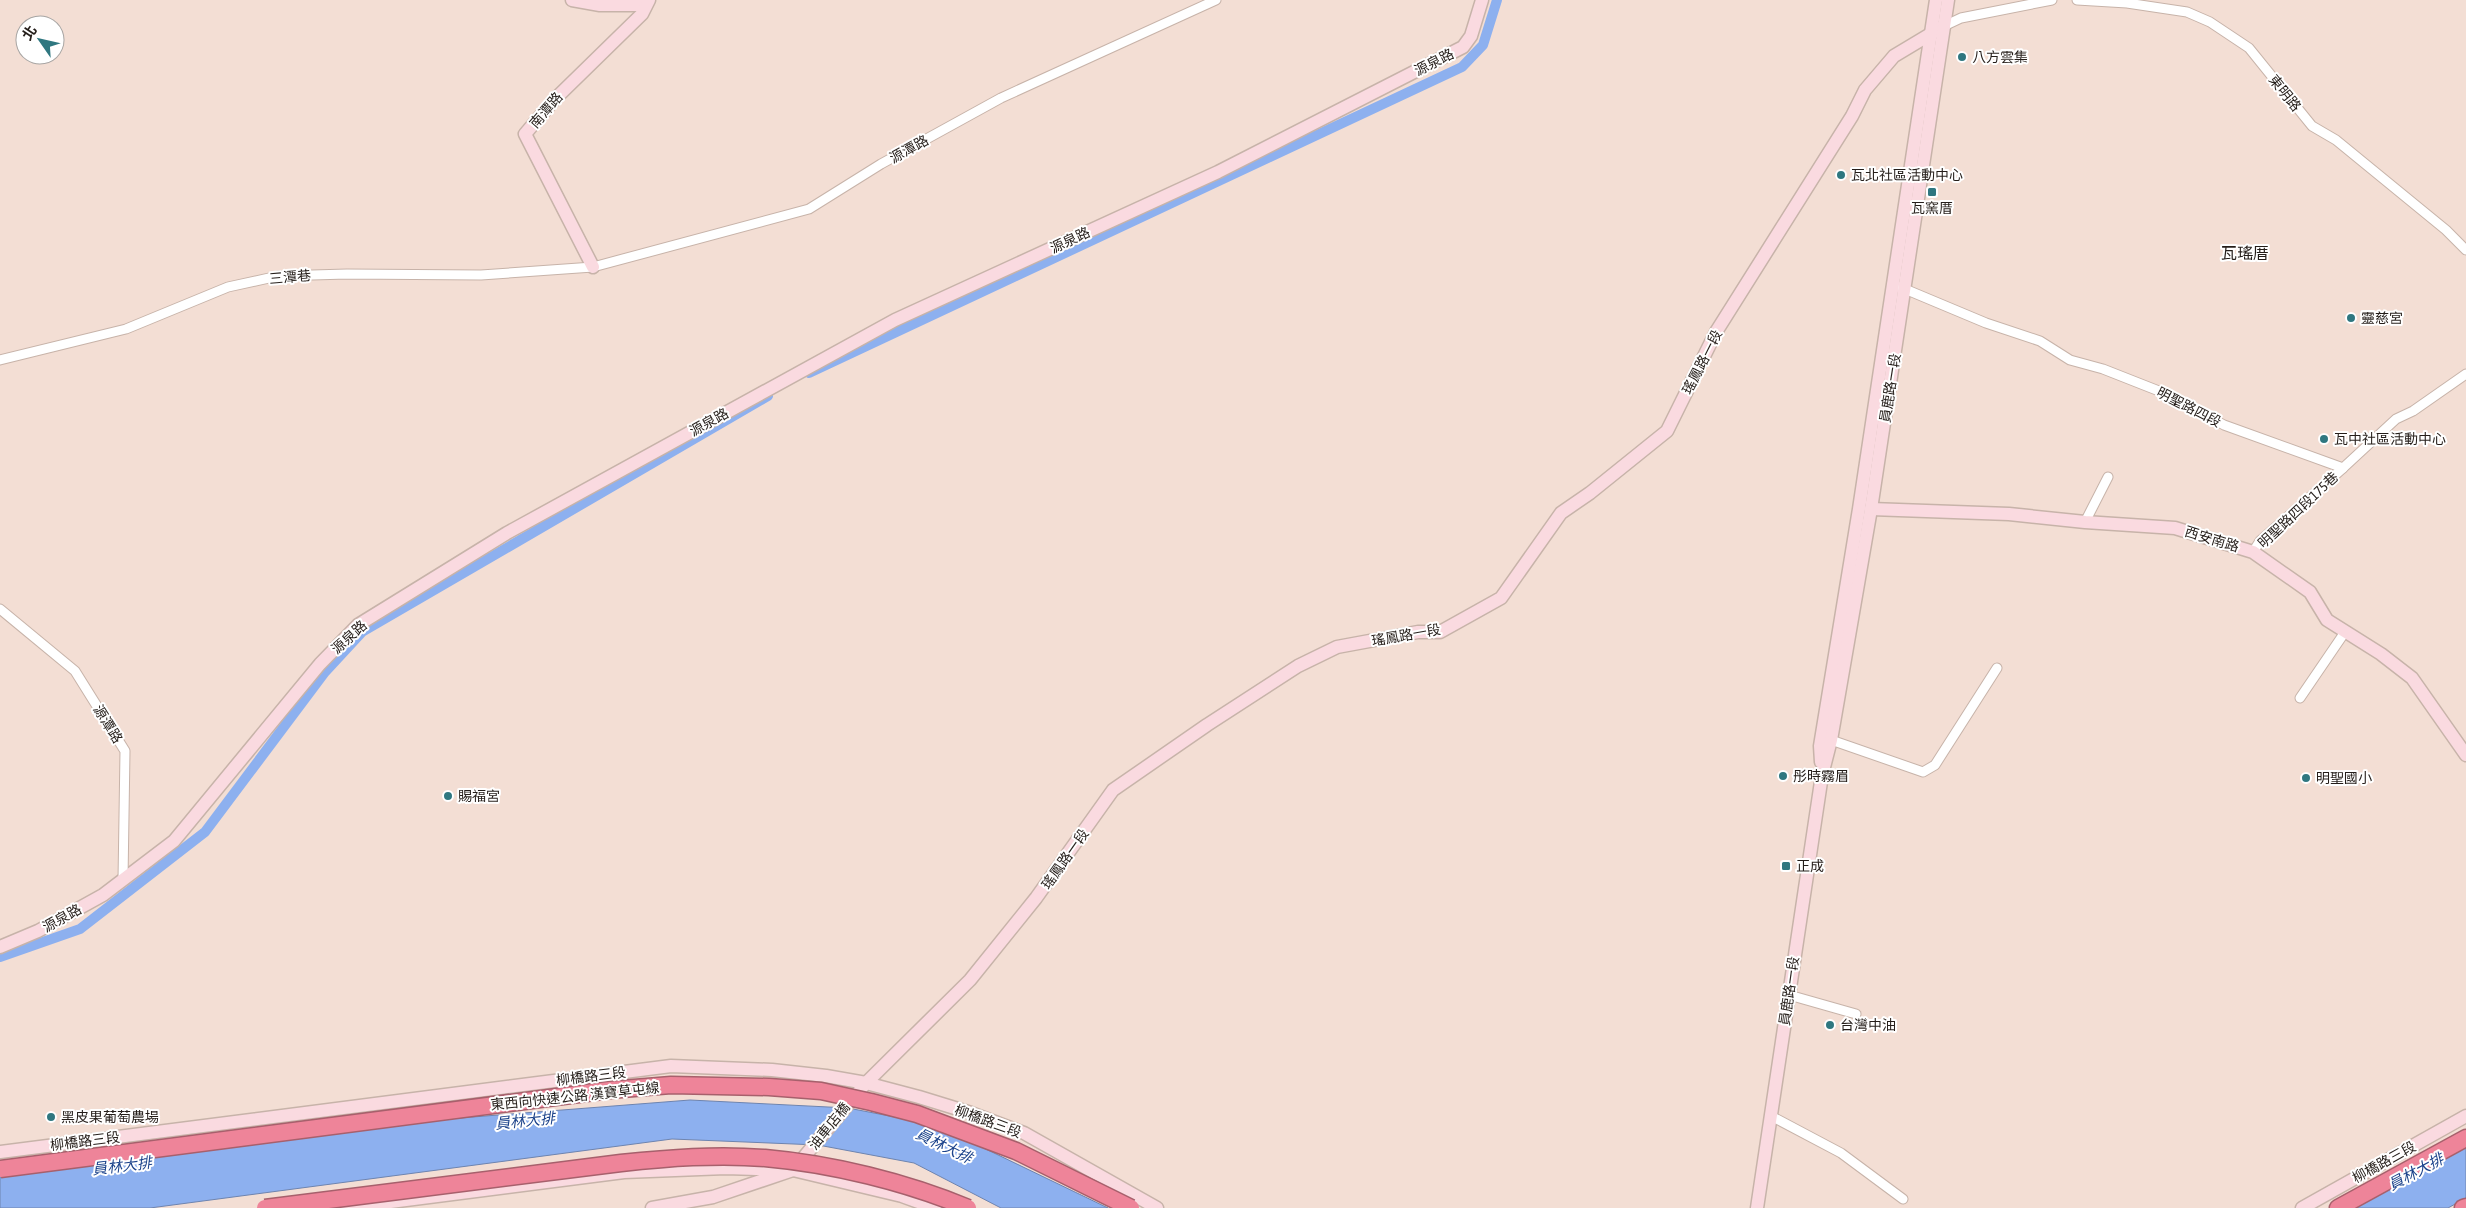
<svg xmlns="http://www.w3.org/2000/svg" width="2466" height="1208" viewBox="0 0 2466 1208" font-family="'Asap Condensed','Noto Sans TC',sans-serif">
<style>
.water{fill:#8db0ef;stroke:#6e84af}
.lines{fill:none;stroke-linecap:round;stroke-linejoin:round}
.canal{stroke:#8db0ef;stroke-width:10}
.street-casing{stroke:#c7b3a9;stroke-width:11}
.secondary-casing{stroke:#c7b3a9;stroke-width:15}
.highway-casing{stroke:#a7606c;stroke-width:19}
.street{stroke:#fff;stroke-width:9}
.secondary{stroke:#fadae0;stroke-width:12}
.highway{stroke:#ee8499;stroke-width:16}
.highway-bridge-casing{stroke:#a7606c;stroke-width:19;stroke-linecap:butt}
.highway-bridge{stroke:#ee8499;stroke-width:16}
.poi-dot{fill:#2f7780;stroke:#fff;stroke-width:2}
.labels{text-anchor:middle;stroke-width:4;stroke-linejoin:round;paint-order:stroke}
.poi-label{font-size:14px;fill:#241d19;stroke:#fff;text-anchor:start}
.street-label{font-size:14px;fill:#241d19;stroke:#fff}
.water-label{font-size:15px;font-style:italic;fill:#1c438b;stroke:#fff}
.quarter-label{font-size:16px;fill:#241d19;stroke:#fff}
</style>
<rect width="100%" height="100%" fill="#f3ded4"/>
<g class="water">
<path d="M690,1100L848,1108L936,1125L1108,1208H1001L914,1163L818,1145L672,1139L150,1208H0V1177L396,1123Z"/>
<path d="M2466,1144V1198L2448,1208H2346Z"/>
</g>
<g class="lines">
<g class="canal">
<path d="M809,373L1462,67L1483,45L1497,0"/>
<path d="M0,957L80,929L205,832L325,672L362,632L768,396"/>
</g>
<g class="street-casing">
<g id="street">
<path d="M2077,0L2127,3L2187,12L2210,22L2249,48L2312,126L2336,140L2446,230L2466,250"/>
<path d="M1944,26L1961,18L2052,0"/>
<path d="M1900,287L1986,323L2040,341L2070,360L2103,369L2164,393L2224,425L2343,468L2396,419L2413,411L2466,374"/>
<path d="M0,360L126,329L228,287L278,276L347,274L481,275L593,267L809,209L881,164L1001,98L1216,0"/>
<path d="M2085,522L2108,477"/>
<path d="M2253,552L2260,541L2343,468"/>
<path d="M0,609L75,671L125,751L123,880"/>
<path d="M2300,698L2345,632"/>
<path d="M1831,740L1923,772L1935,765L1997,668"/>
<path d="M1789,995L1856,1014"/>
<path d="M1771,1116L1841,1153L1903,1199"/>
</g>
</g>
<g class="secondary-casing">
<g id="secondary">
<path d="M572,0L600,5H646"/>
<path d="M593,267L525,134L554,100L642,14L649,0"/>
<path d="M1871,509L2009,514L2085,522L2175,528L2253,552L2310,592L2327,620L2381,654L2412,678L2466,755"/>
<path d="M1821,762L1820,746L1859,509L1936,0"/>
<path d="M0,947L38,931L103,895L174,841L320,664L358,625L507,533L895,320L1218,172L1463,47L1471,36L1482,0"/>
<path d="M0,1152L671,1066L772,1070L826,1076L866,1083L919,1097L971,1113L1024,1133L1157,1208"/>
<path d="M344,1208L624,1172L726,1168L793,1170L902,1196L935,1208"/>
<path d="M652,1208L713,1197L793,1170L866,1083L970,980L1036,898L1113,790L1207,725L1298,666L1337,647L1418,632H1440L1501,598L1561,513L1590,493L1667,431L1716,332L1852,116L1865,90L1894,56L1944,26"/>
<path d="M1757,1208L1822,775L1831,740L1871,509L1948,0"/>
<path d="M2302,1208L2466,1116"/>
</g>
</g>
<g class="highway-casing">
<g id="highway">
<path d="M2338,1208L2466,1138"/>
<path d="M2463,1208L2466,1207"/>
</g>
</g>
<use href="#street" class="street"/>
<use href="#secondary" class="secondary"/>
<use href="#highway" class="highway"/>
<g class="highway-bridge-casing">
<g id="highway-bridge">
<path d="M0,1169L610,1090L671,1085L769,1087L821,1091L871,1102L917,1114L1016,1151L1131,1208"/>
<path d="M265,1208L621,1163C668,1158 717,1154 765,1158C832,1164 906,1182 968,1208"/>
</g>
</g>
<use href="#highway-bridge" class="highway-bridge"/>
</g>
<g class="poi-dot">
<circle cx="1962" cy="57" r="5"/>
<circle cx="1841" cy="175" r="5"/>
<rect x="1927" y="187" width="10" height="10" rx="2.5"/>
<circle cx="2351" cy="318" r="5"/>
<circle cx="2324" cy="439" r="5"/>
<circle cx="1783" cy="776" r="5"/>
<circle cx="2306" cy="778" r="5"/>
<circle cx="448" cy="796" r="5"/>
<rect x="1781" y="861" width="10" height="10" rx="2.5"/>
<circle cx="1830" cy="1025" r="5"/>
<circle cx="51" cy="1117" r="5"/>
</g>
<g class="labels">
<g class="poi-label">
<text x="1972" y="62">八方雲集</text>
<text x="1851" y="180">瓦北社區活動中心</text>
<text x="1932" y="213" text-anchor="middle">瓦窯厝</text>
<text x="2361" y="323">靈慈宮</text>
<text x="2334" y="444">瓦中社區活動中心</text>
<text x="1793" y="781">彤時霧眉</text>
<text x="2316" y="783">明聖國小</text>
<text x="458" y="801">賜福宮</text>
<text x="1796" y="871">正成</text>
<text x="1840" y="1030">台灣中油</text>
<text x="61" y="1122">黑皮果葡萄農場</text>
</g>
<g class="street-label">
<text transform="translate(1434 62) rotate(-27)" y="5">源泉路</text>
<text transform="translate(2285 93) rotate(51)" y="5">東明路</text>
<text transform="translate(546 110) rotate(-49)" y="5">南潭路</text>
<text transform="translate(909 149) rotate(-29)" y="5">源潭路</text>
<text transform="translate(1070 240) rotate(-25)" y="5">源泉路</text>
<text transform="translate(290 277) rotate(-5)" y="5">三潭巷</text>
<text transform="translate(1702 362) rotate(-63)" y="5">瑤鳳路一段</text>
<text transform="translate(1890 388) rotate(-81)" y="5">員鹿路一段</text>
<text transform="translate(2189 407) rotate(27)" y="5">明聖路四段</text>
<text transform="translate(709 422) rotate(-29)" y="5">源泉路</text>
<text transform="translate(2298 510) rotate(-43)" y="5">明聖路四段175巷</text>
<text transform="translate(2212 539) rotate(17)" y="5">西安南路</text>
<text transform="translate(1406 635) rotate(-10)" y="5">瑤鳳路一段</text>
<text transform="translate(349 637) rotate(-42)" y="5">源泉路</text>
<text transform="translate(108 724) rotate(58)" y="5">源潭路</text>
<text transform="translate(1065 859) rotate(-55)" y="5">瑤鳳路一段</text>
<text transform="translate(62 918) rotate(-29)" y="5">源泉路</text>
<text transform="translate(1789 991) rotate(-82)" y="5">員鹿路一段</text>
<text transform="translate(591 1076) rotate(-7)" y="5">柳橋路三段</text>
<text transform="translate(575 1096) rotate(-6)" y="5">東西向快速公路 漢寶草屯線</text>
<text transform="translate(988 1121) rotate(20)" y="5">柳橋路三段</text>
<text transform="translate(829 1126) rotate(-51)" y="5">油車店橋</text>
<text transform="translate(85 1141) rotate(-7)" y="5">柳橋路三段</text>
<text transform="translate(2384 1162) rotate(-29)" y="5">柳橋路三段</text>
</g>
<g class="water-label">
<text transform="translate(525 1121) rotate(-6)" y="5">員林大排</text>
<text transform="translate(944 1146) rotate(26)" y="5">員林大排</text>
<text transform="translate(122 1166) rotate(-7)" y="5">員林大排</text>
<text transform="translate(2416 1172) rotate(-28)" y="5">員林大排</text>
</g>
<g class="quarter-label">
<text x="2245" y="259">瓦瑤厝</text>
</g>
</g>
<g transform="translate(40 40) rotate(304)"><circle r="24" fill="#ffffff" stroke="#a7a5a3"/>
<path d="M0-4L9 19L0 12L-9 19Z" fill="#2f7780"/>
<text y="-8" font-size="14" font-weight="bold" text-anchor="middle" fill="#241d19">北</text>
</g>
</svg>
